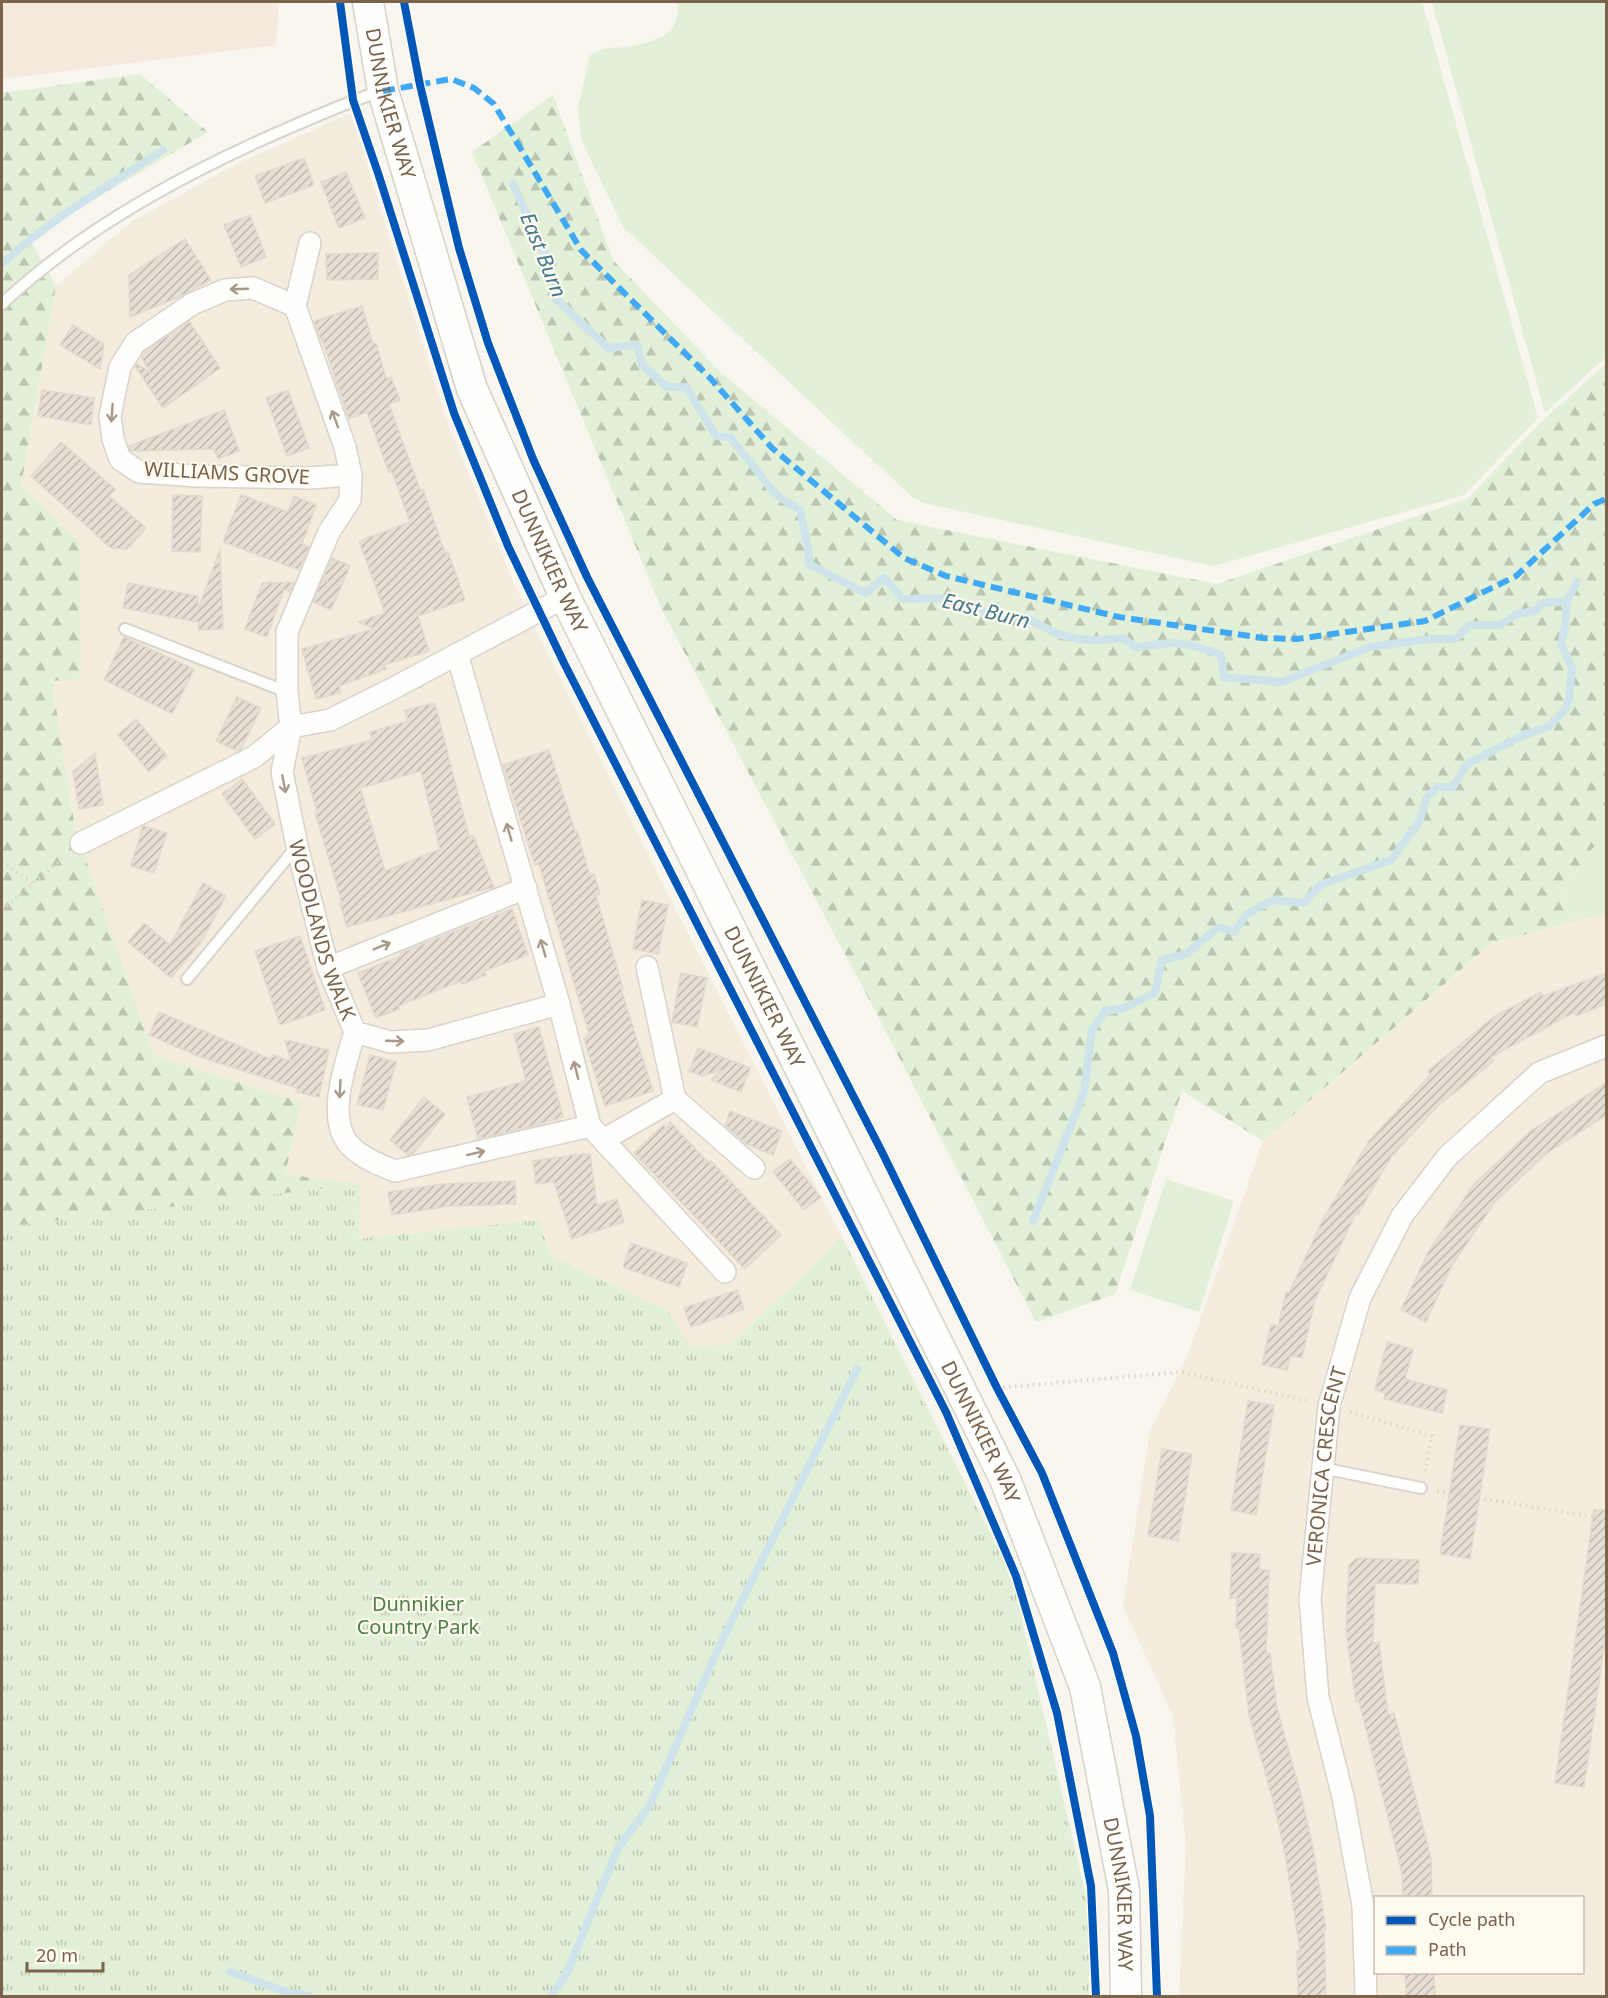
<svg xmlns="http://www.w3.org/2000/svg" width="1608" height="1998" viewBox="0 0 1608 1998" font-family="'Noto Sans',sans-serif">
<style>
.residential{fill:#f4edde;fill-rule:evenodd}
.commercial{fill:#f6eadf}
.green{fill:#e3f0d8}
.forest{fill:url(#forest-firs)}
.park{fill:url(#park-tufts)}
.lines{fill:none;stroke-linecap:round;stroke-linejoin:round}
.stream{stroke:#cee4ea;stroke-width:8}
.building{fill:url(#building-hatch);stroke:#e2dacf;stroke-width:1.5;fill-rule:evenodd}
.service-casing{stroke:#d8d3cc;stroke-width:14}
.minor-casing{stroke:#d8d3cc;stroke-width:24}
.secondary-casing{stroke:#d7d2c8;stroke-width:33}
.path{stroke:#dcd6cf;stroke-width:4;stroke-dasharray:1.5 4.5;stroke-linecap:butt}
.service{stroke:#fefefc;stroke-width:10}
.minor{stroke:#fefefc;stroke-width:21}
.secondary{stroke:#fefefc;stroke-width:30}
.quiet{stroke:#3fa9f5;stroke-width:6;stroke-dasharray:12 6;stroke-linecap:butt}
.cycleway-casing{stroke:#fffbf1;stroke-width:11}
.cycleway{stroke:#0057b8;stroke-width:8}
.oneway{stroke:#a89989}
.labels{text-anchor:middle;stroke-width:4.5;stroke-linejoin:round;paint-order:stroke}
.street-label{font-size:20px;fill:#7a624b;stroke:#fffbf1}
.park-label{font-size:20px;fill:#4c8042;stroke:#fffbf1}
.water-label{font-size:21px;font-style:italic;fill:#43788e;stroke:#fffbf1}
</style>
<defs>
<pattern id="forest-firs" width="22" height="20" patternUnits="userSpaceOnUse" patternTransform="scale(1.5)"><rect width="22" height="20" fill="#e3f0d8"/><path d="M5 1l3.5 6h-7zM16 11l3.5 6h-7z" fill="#bdc6b1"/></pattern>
<pattern id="park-tufts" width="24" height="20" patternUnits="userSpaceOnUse" patternTransform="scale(1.5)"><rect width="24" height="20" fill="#e3f0d8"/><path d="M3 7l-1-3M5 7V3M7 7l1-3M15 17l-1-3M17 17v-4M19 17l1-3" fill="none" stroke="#bdc6b1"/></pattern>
<pattern id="building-hatch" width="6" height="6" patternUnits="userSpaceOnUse" patternTransform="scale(1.5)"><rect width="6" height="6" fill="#e5dfd5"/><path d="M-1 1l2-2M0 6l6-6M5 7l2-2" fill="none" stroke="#bfb8af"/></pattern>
</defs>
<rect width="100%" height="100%" fill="#f8f6ee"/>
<g class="residential">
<path d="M351,113L446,419L513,581L539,636L651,861L842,1237L730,1345L690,1347L668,1311L550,1256L539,1220L358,1239L360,1184L285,1175L302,1102L154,1056L75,828L52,680L81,679L21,486L56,286L131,222L238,163Z"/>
<path d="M1606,914V1996H1179L1186,1847L1173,1716L1123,1606L1150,1431L1188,1354L1263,1141L1493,943ZM1376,1898H1582V1972H1376Z"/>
</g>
<path class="commercial" d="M2,2H279L276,45L2,79Z"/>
<g class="green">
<path d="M677,2H1422L1538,418L1464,495L1214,566L923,503L911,496L623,227L581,139L578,107L590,55C595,53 599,50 604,49C611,47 620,48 628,47C655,42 682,35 677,2Z"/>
<path d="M1432,2H1606V357L1545,413Z"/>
<path d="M1606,831V914L1569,923L1565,884Z"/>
<path d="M1166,1179L1234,1201L1199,1312L1130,1290Z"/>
</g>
<g class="forest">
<path d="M140,74L208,132L29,238L56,286L21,486L80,543L81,679L52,681L75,828L154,1056L302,1102L285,1174L360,1184L359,1239L539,1220L550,1256L668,1311L690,1347L730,1345L842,1237L934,1423L2,1359V93Z"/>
<path d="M553,95L613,260L719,371L897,520L1217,584L1467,499L1543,420L1606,364V831L1565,884L1569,923L1492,943L1263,1141L1182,1091L1115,1294L1036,1322L871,1003L662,610L472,152Z"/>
</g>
<path class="park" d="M360,1184L359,1239L539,1220L550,1256L668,1311L690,1347L730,1345L842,1237L1012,1577L1089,1909V1996H2V1227Z"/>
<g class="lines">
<g class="stream">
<path d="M513,184L544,251L555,298L608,348L637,345L642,365L667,387H686L716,436L730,437L776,495L800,510L808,548L809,564L865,593L884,578L903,599L939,598L974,607L999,619L1025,617L1057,634L1078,639L1102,640L1123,638L1137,648C1174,640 1186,642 1221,655L1224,677L1282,682L1370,647L1429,639H1455L1470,625H1500L1517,614L1534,611L1544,603L1567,601"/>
<path d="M2,264C50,219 109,186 163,150"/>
<path d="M1033,1221L1084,1092L1092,1030L1105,1011L1124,1008L1155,993L1162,960L1186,954L1219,927L1234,932L1247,914L1273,900L1304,903L1320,885L1391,860L1419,822L1427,797L1437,787H1453L1467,764L1524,735L1548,727L1565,710L1569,699L1572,668L1561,643L1565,627L1567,601L1577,582"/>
<path d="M230,1972L290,1993L310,1996"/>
<path d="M551,1996L567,1973L618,1848L650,1805L718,1649L857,1369"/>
</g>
</g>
<g class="building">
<path d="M304,158L314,185L265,203L255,176Z"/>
<path d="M346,172L365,218L339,228L321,182Z"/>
<path d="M250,215L266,257L241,267L224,225Z"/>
<path d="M185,239L211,280L179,297L130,317L129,275Z"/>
<path d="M378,253V279L327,280L326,254Z"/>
<path d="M362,306L373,344L376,343L386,378L391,377L400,400L389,404L420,490L423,489L445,553L448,552L465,600L418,616L429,651L384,665L386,669L339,686L341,693L316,699L302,649L374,629L358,622L385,613L359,541L410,522L392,472L389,473L367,412L349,419L322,339L321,340L314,321Z"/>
<path d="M189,321L220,368L163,408L135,366L137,364L151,373L141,357L144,352Z"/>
<path d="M73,325L104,344L100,369L60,345Z"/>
<path d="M42,390L94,398L91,425L38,416Z"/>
<path d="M288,390L309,448L287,456L266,398Z"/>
<path d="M224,410L239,451L218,459L214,449L131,451L129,446Z"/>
<path d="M61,442L115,489L109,496L146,528L127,549L111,548L31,476Z"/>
<path d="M173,495L202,496L200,552L172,551Z"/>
<path d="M241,495L288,512L294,496L316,505L302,544L309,547L299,570L223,542Z"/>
<path d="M220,549L223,629L199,630L198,622L123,608L128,583L198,596V610Z"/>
<path d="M332,558L350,566L331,610L313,602L322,581H328L323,579Z"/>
<path d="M294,582L290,592L284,589L267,637L245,629L262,583Z"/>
<path d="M124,637L194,669L172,714L104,680Z"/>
<path d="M237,697L261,708L241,749L237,751L216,741Z"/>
<path d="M435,703L469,837L473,835L494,887L347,927L340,903H342L315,812H317L302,758L372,740L370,732L408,721L405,710ZM421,771L440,849L385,871L360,788Z"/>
<path d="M136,719L167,756L149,772L118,735Z"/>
<path d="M549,750L575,831H577L590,876L594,874L600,894L596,895L623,988L621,989L653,1091L605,1106L584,1039L587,1038L586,1035L589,1034L539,864L535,865L503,765Z"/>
<path d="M95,753L103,805L79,809L73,772Z"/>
<path d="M242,779L275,824L255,839L222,794Z"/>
<path d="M143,826L167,833L154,873L131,866Z"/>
<path d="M203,883L226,896L201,942L171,978L128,942L144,923L170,945Z"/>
<path d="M642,900L668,905L658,954L633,949Z"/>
<path d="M512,909L528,955L484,971L486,975L462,984L461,981L398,1006L399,1009L376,1018L358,973L401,956L400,953Z"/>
<path d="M300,936L325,1010L280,1025L255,951Z"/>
<path d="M681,973L707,978L697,1027L672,1022Z"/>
<path d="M1606,973V1004L1576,1016L1575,1012L1491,1057L1494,1061L1439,1105L1391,1157L1358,1214L1356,1213L1315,1300L1302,1358L1290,1356L1287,1370L1262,1365L1271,1324L1278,1326L1286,1292L1289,1293L1323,1219L1369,1141L1430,1075L1428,1071L1495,1016L1541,992L1543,996Z"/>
<path d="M159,1012L270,1059L273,1055L291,1061L285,1040L329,1050L319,1097L296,1092L297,1088L200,1057L149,1035Z"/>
<path d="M539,1027L563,1117L540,1124L478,1139L467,1097L526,1081L514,1034Z"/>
<path d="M698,1048L750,1068L741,1092L711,1080L722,1070L702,1076L689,1071Z"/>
<path d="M370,1055L396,1062L383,1110L357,1105Z"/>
<path d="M1606,1083V1115L1547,1153L1495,1202L1451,1267L1426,1322L1401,1310L1428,1252L1474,1184L1532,1130Z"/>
<path d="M424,1097L445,1114L413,1154L408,1155L390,1140Z"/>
<path d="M730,1111L782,1131L773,1155L746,1144L725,1125Z"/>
<path d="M670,1122L709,1163L711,1161L781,1235L745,1269L634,1153L664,1124L666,1132Z"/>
<path d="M581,1154H590L597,1205L617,1199L624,1222L572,1239L554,1182L536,1184L533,1161Z"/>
<path d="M790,1159L821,1197L804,1210L773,1172Z"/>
<path d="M515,1181L516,1204L449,1206L392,1215L388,1192L443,1184Z"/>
<path d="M631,1243L687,1263L679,1287L623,1267Z"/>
<path d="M737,1290L744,1309L691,1327L684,1308Z"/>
<path d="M1387,1342L1413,1349L1405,1379L1447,1390L1442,1413L1384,1399L1385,1393L1375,1390Z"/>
<path d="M1248,1401L1274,1405L1256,1515L1231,1510Z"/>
<path d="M1460,1425L1490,1429L1470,1559L1440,1554Z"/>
<path d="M1162,1449L1192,1454L1178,1541L1148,1536Z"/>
<path d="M1594,1510H1606V1633L1584,1787L1555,1783Z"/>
<path d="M1232,1553L1260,1554L1259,1570H1269L1266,1654L1270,1653L1277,1708L1302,1798L1313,1848L1326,1929L1324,1930L1326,1996H1298L1297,1951H1300L1286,1859L1275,1808L1249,1715L1239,1628H1236L1237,1598H1230Z"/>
<path d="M1357,1558L1419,1560L1418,1584L1375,1583L1373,1643L1379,1642L1388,1715L1394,1713L1431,1858L1432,1898H1403L1402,1873L1359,1701L1356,1702L1346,1630L1349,1565Z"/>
<path d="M1405,1972H1434L1435,1996H1406Z"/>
</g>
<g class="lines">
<g class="service-casing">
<g id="service">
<path d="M2,304C80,230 185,173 284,130C316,116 348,102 381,91"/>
<path d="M125,629L287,692"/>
<path d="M187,979L297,846"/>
<path d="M1322,1468L1421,1488"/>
</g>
</g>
<g class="minor-casing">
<g id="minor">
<path d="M295,306L310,243"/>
<path id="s1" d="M351,475L310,478L196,476L139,472L120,459L113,439L110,416L120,367L135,343L192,304L225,290L253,288L295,306L345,447L351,475L350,500L329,532L287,632V692L291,727L282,772L297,846L328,968L355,1032L390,1042L428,1040L559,1004"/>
<path d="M457,654L559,1004L590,1126L725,1272"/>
<path d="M81,843L254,757L291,727L330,720L390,690L565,597"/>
<path d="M647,967L675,1099L754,1168"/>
<path d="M328,968L526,888"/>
<path d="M355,1032C346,1062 327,1114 347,1142C359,1157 378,1164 395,1171L590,1126"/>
<path d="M603,1140L675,1099"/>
<path id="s2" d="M1366,1996L1363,1906L1343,1797L1318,1697L1310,1599L1329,1406L1360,1298L1402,1216L1447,1157L1539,1073L1606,1046"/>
</g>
</g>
<g class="secondary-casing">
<g id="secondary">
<path id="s3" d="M368,2L383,91L472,389L565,597L1005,1479L1085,1687L1124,1890L1126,1996"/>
</g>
</g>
<g class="path">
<path d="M2,861L33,884"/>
<path d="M2,910L64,857"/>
<path d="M997,1388L1181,1372L1308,1401"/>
<path d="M1350,1412L1432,1436L1425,1471"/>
<path d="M1437,1491L1606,1519"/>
</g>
<use href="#service" class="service"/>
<use href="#minor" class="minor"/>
<use href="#secondary" class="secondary"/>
<path class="quiet" d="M383,91L451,79L474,88L494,104L581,250L711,379L772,448L904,558L946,576L1119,617L1263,638L1297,639L1425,621L1516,576L1594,504L1606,499"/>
<g class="cycleway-casing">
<g id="cycleway">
<path d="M340,2L353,100L379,176L454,413L508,546L564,663L946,1412L1016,1576L1057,1713L1091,1886L1096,1996"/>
<path d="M404,2L420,85L459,248L488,343L533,459L587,577L882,1152L997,1388L1042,1473L1113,1653L1136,1736L1150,1816L1157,1996"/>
</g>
</g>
<use href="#cycleway" class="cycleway"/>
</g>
<defs><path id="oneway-shaft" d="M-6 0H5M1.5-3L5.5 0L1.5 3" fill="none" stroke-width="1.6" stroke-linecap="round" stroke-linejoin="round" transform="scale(1.5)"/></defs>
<g class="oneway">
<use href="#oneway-shaft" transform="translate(239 289) rotate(178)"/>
<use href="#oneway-shaft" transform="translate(112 413) rotate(94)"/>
<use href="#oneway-shaft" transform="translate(335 419) rotate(-110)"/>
<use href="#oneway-shaft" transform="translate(284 784) rotate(79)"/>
<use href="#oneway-shaft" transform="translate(509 832) rotate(-106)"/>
<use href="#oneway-shaft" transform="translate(382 946) rotate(-22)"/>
<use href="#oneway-shaft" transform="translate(543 948) rotate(-106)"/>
<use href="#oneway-shaft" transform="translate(395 1041) rotate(2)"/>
<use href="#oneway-shaft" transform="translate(576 1070) rotate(-104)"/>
<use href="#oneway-shaft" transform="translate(340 1089) rotate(93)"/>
<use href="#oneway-shaft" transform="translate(476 1153) rotate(-13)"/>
</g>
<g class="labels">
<g class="street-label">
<text dy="7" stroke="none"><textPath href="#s3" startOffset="104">DUNNIKIER WAY</textPath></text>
<text transform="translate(227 473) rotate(3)" y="7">WILLIAMS GROVE</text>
<text dy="7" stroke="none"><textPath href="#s3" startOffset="590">DUNNIKIER WAY</textPath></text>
<text dy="7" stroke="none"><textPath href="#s1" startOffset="1191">WOODLANDS WALK</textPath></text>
<text dy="7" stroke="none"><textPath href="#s3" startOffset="1076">DUNNIKIER WAY</textPath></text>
<text dy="7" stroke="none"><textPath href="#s3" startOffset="1562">DUNNIKIER WAY</textPath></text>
<text dy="7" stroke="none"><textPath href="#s2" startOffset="536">VERONICA CRESCENT</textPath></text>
<text dy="7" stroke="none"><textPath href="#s3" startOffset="2048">DUNNIKIER WAY</textPath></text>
</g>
<g class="park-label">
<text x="418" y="1611">Dunnikier<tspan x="418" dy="23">Country Park</tspan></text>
</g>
<g class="water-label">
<text transform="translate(543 255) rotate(68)" y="7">East Burn</text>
<text transform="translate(986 611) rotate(14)" y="7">East Burn</text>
</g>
</g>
<rect width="1608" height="1998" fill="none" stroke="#7a624b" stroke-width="6"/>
<rect x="1374" y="1896" width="210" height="78" fill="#fffbf1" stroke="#cabeaf" stroke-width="1.5"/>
<rect x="1386" y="1916" width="30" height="9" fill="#0057b8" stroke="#cabeaf" stroke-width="1.5"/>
<text x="1428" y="1926" font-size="18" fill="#7a624b">Cycle path</text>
<rect x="1386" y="1946" width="30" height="9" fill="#3fa9f5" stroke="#cabeaf" stroke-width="1.5"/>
<text x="1428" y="1956" font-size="18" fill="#7a624b">Path</text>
<path d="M27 1962v9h76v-9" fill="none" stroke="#7a624b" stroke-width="3"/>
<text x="36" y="1962" font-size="18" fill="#7a624b" stroke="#fffbf1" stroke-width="4.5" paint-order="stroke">20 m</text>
</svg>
